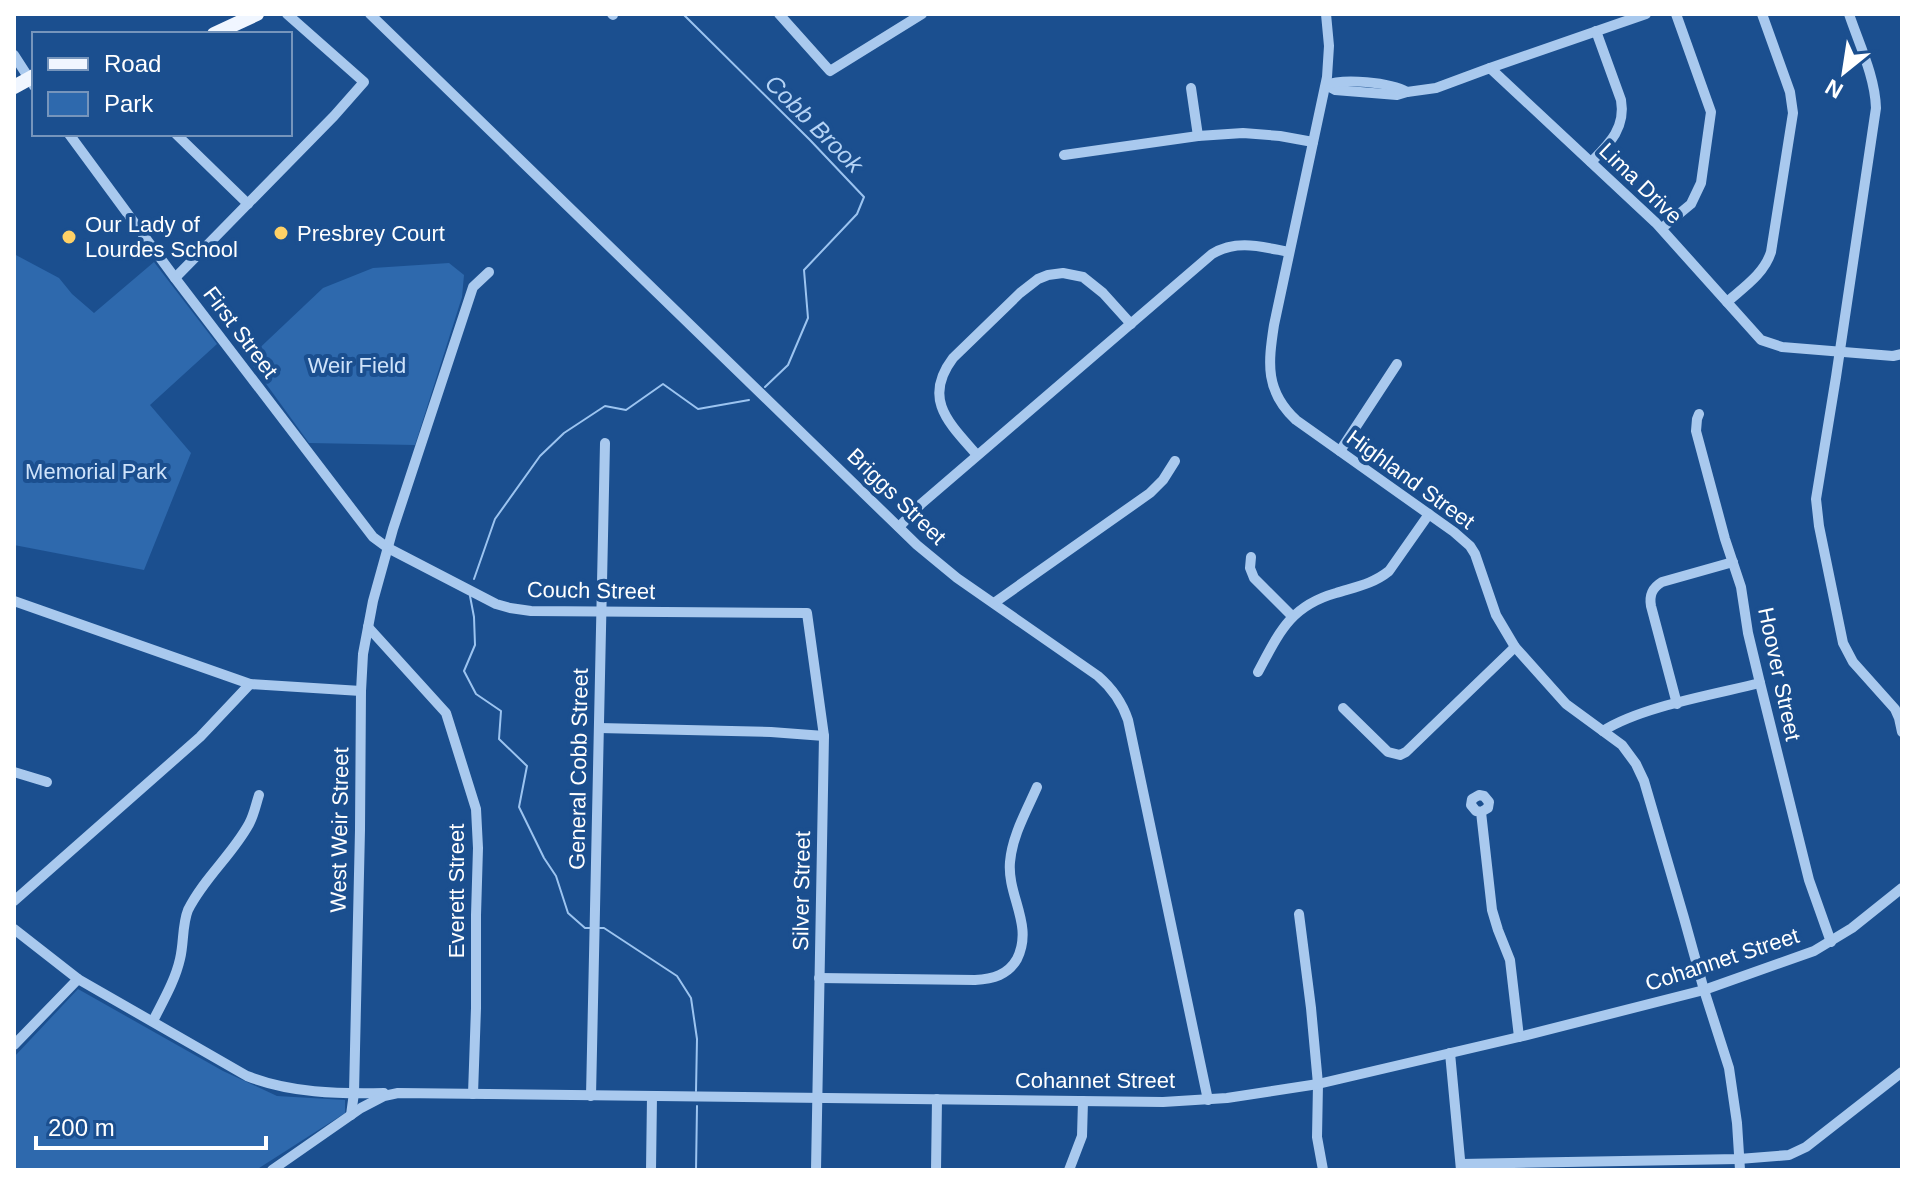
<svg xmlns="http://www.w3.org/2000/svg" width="1916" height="1184" viewBox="0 0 1916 1184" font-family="Helvetica,sans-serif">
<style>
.green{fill:#2e69ad}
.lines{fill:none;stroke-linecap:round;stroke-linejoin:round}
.stream{stroke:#9cc4f0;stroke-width:2}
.minor{stroke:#a9c9ee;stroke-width:10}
.major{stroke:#f0f6ff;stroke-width:14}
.poi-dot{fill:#ffd166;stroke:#1b4f8f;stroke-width:3}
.labels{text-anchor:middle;stroke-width:8;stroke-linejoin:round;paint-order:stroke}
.street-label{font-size:22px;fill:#fff;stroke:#1b4f8f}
.poi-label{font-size:22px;fill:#fff;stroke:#1b4f8f;text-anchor:start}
.park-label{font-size:22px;fill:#cfe3fa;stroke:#1b4f8f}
.water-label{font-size:24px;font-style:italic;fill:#b5d3f5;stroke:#1b4f8f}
</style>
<rect width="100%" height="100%" fill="#1b4f8f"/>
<g class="green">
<path d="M14,254L59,278L72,294L94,313L154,262L217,344L150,405L191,453L144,570L14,545Z"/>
<path d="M449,263L464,275L462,297L415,445L309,443L248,359L323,288L373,268Z"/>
<path d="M78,989L223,1071L277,1096L345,1100V1113L256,1170H14V1057Z"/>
</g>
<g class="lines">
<g class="stream">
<path d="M683,14L810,140L864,197L857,214L804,270L808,318L788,365L765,387"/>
<path d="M474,579L495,519L540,456L564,433L605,406L626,410L663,384L698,409L749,400"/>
<path d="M470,596L474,617L475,645L464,671L476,694L501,711L499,739L527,766L519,807L544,858L556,876L568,913L585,928H590"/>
<path d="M600,928H604L677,976L691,998L697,1039L696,1091"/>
<path d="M696,1170L697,1106"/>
</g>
<g class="minor">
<path d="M370,14L917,545L957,578L1098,676C1113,689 1122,702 1128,720L1208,1100"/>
<path d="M612,14L613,15"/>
<path d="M779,14L830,71L922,14"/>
<path d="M1326,14L1329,46L1327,77L1274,325C1268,364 1265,391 1296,420L1454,532L1470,546L1475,554L1496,615L1515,647L1566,704L1622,745L1636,764L1644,781L1684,918L1704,990L1729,1068L1737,1123L1740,1170"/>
<path d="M1849,14C1859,44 1875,76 1876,108L1836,377L1816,499L1819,526L1843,643L1853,662L1895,709L1899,718L1902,732"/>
<path d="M14,55L34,86"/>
<path d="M1490,68L1646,14"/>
<path d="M1326,85L1335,90L1397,95L1407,92L1436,88L1490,68L1656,223L1761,340L1782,347L1893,356L1902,354"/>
<path d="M1326,85C1343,78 1390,82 1407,92"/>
<path d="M1191,88L1198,136"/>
<path d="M69,134L175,278L373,537L388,548L496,604L510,608L531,611L807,613L824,736L816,1170"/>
<path d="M176,134L248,204"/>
<path d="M1064,155L1198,136L1243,133L1280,136L1313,142"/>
<path d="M1591,162C1609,144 1626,128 1621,100L1596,31"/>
<path d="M1662,228L1691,204L1701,183L1711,112L1676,14"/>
<path d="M175,278L334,116L364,82L287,14"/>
<path d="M1727,302C1744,287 1764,274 1771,252L1793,113L1790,92L1762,14"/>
<path d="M1699,414L1697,419L1696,431L1725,539L1741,587L1748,633L1760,683L1809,880L1831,942"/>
<path d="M1340,451L1397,364"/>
<path d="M977,455C949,423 922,399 953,358L1020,293L1038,279L1048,275L1063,273L1083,277L1103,293L1131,324"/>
<path d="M899,527L921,504L1212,254C1237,239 1262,247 1289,252"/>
<path d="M1251,557L1250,568L1254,578L1292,616"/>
<path d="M14,601L250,684L361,691"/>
<path d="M994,603L1150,493L1163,480L1175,461"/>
<path d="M368,627L446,713L476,809L478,848L476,915V1008L473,1094"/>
<path d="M1258,672C1279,633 1290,606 1336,593C1355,587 1373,584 1389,571L1429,514"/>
<path d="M1677,704L1651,606C1649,595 1652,588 1662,582L1733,562"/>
<path d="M1343,708L1388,752L1400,755L1406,752L1515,647"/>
<path d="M599,728L771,732L824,736"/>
<path d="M1603,731C1639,707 1716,694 1760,683"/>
<path d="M14,772L47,782"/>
<path d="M1481,812L1476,811L1471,805L1472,799L1479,795L1484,796L1489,802L1488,808L1481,812L1492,910L1498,930L1510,960L1519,1037"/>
<path d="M14,901L200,737L250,684"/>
<path d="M1299,914L1311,1008L1318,1084L1317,1137L1323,1170"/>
<path d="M14,929L78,979L247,1076C290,1093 338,1094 384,1093"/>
<path d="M819,978L975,980C993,979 1008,975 1017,959C1034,925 1007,896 1010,862C1012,836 1027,810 1037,787"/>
<path d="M153,1021C163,1001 175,981 180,959C184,943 182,925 188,910C204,878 232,855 249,824C254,815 256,804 259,795"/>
<path d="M14,1045L78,979"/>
<path d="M1450,1053L1461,1170"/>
<path d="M591,1096L605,443"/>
<path d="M351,1115L354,1093L360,830L361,691L363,654L373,601L393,529L473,287L489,272"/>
<path d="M1461,1164L1739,1159L1789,1155L1806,1147L1902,1072"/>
<path d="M272,1170L361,1108L384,1096L398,1093L1163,1102L1227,1098L1318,1084L1519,1037L1704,990L1814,951L1852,928L1902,888"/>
<path d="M651,1170L652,1096"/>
<path d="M936,1170L937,1099"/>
<path d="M1069,1170L1082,1136L1083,1101"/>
</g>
<g class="major">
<path d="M214,34L257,14"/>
<path d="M14,87L34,76"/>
</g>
</g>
<g class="poi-dot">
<circle cx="281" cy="233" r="8"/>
<circle cx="69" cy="237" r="8"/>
</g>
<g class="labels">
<g class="street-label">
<text transform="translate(1641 183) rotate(44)" y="8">Lima Drive</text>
<text transform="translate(241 332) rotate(53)" y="8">First Street</text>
<text transform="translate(1411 479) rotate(36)" y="8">Highland Street</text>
<text transform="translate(897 496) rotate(44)" y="8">Briggs Street</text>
<text transform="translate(591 590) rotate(1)" y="8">Couch Street</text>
<text transform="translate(1780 674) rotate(78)" y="8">Hoover Street</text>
<text transform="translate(578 769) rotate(-89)" y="8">General Cobb Street</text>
<text transform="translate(339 830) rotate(-89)" y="8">West Weir Street</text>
<text transform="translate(456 891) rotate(-90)" y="8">Everett Street</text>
<text transform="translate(801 891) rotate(-89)" y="8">Silver Street</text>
<text transform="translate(1722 959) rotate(-18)" y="8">Cohannet Street</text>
<text x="1095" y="1088">Cohannet Street</text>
</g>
<g class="poi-label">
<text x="85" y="232">Our Lady of<tspan x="85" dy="25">Lourdes School</tspan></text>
<text x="297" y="241">Presbrey Court</text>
</g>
<g class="park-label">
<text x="357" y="373">Weir Field</text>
<text x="96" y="479">Memorial Park</text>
</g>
<g class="water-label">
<text transform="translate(814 124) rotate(45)" y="8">Cobb Brook</text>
</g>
</g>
<rect width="1916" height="1184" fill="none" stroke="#ffffff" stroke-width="32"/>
<rect x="32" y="32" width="260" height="104" fill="#1b4f8f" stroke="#7695bc" stroke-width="2"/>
<rect x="48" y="58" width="40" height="12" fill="#f0f6ff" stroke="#7695bc" stroke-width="2"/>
<text x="104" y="72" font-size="24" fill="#ffffff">Road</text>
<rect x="48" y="92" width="40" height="24" fill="#2e69ad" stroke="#7695bc" stroke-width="2"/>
<text x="104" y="112" font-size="24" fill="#ffffff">Park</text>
<g transform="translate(1844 72) rotate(210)" stroke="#1b4f8f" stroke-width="6" paint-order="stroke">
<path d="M0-6L14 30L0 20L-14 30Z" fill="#ffffff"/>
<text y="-12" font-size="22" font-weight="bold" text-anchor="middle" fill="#ffffff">N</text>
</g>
<path d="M36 1136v12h230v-12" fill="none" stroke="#ffffff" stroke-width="4"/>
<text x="48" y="1136" font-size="24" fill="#ffffff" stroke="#1b4f8f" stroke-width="6" paint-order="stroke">200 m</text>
</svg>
